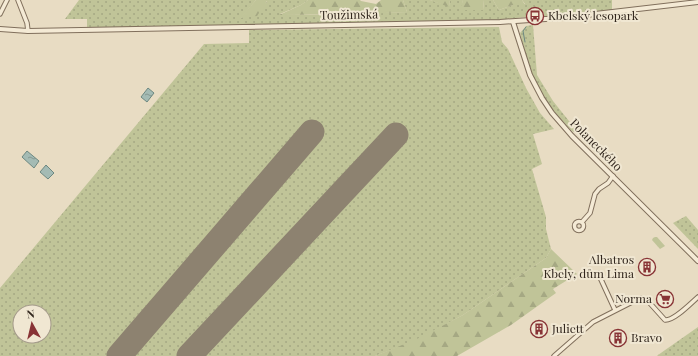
<svg xmlns="http://www.w3.org/2000/svg" width="698" height="356" viewBox="0 0 698 356" font-family="'Playfair Display',serif">
<style>
.grass{fill:url(#grass-dots);fill-rule:evenodd}
.forest{fill:url(#forest-firs)}
.park{fill:url(#park-crowns)}
.water{fill:url(#water-ripples);stroke:#6d8881}
.lines{fill:none;stroke-linecap:round;stroke-linejoin:round}
.stream{stroke:#6d8881;stroke-width:1}
.runway{stroke:#8d8270;stroke-width:25}
.minor-casing{stroke:#806f5c;stroke-width:5.5}
.tertiary-casing{stroke:#806f5c;stroke-width:6}
.minor{stroke:#f4ead5;stroke-width:3.5}
.tertiary{stroke:#f4ead5;stroke-width:4}
.labels{text-anchor:middle;stroke-width:4;stroke-linejoin:round;paint-order:stroke}
.street-label{font-size:12px;fill:#32271e;stroke:#f0e7d2}
.poi-label{font-size:12px;fill:#32271e;stroke:#f0e7d2;text-anchor:start}
</style>
<defs>
<pattern id="grass-dots" width="8" height="8" patternUnits="userSpaceOnUse"><rect width="8" height="8" fill="#c0c498"/><path d="M2 2h.1M6 6h.1" fill="none" stroke="#a5a883" stroke-width="1.8" stroke-linecap="round"/></pattern>
<pattern id="forest-firs" width="22" height="20" patternUnits="userSpaceOnUse"><rect width="22" height="20" fill="#c0c498"/><path d="M5 1l3.5 6h-7zM16 11l3.5 6h-7z" fill="#a5a883"/></pattern>
<pattern id="park-crowns" width="20" height="18" patternUnits="userSpaceOnUse"><rect width="20" height="18" fill="#c0c498"/><path d="M2 6a3 3 0 1 1 6 0M12 15a3 3 0 1 1 6 0" fill="none" stroke="#a5a883"/></pattern>
<pattern id="water-ripples" width="26" height="14" patternUnits="userSpaceOnUse"><rect width="26" height="14" fill="#a4bbb4"/><path d="M2 4q2-2 4 0t4 0M15 11q2-2 4 0t4 0" fill="none" stroke="#869892"/></pattern>
</defs>
<rect width="100%" height="100%" fill="#e8dcc3"/>
<g class="grass">
<path d="M79,0H256L241,18L267,2V0H308L301,5L280,14L310,15L407,12L403,0H430L449,6L450,0H463L461,10H483L484,0H493L499,10L513,5L525,4L522,0H612V10L561,16H532L501,20L87,29V19H65Z"/>
<path d="M533,25L537,75L553,101L573,126L578,124L581,127L574,132L572,131L554,112L537,86L530,71L520,33L526,26Z"/>
<path d="M499,27L502,42L508,49L526,88L540,113L554,129L533,134L542,164L532,169L546,217V229L551,249L546,258L463,315L417,340L375,356H0V288L204,44L249,43V30ZM20,312H44V336H20Z"/>
<path d="M686,216L698,230V249L673,223Z"/>
<path d="M698,327V356H657L658,355Z"/>
</g>
<g class="forest">
<path d="M256,0H267V1L257,16L240,18Z"/>
<path d="M308,0H360L361,1L376,4L381,0H403L407,12L364,14L279,15L301,5Z"/>
<path d="M430,0H450L449,7Z"/>
<path d="M463,0H484L483,10H460Z"/>
<path d="M493,0H522L525,5H513L499,10Z"/>
<path d="M551,249L577,274L553,289L556,293L511,325L457,356H375L417,339L463,315L546,258Z"/>
</g>
<path class="park" d="M655,237H657L665,246L660,249L652,240L653,238Z"/>
<g class="water">
<path d="M148,88L154,93L147,102L141,97Z"/>
<path d="M27,151L39,161L34,168L22,157Z"/>
<path d="M46,165L54,173L48,179L40,172Z"/>
</g>
<g class="lines">
<path class="stream" d="M525,42L523,31L526,27"/>
<g class="runway">
<path d="M119,356L312,132"/>
<path d="M189,356L396,135"/>
</g>
<g class="minor-casing">
<g id="minor">
<path d="M18,0L27,23L28,31"/>
<path d="M0,14L7,0"/>
<circle cx="579" cy="226" r="4.5"/>
<path d="M582,222L590,213L595,194L599,189L608,183L613,176"/>
<path d="M598,273L615,310"/>
<path d="M554,356L593,322L640,298L647,300L665,320C674,321 691,303 698,297"/>
</g>
</g>
<g class="tertiary-casing">
<g id="tertiary">
<path d="M513,22L530,75L542,98L552,113L572,136L698,261"/>
<path d="M0,29L28,31L500,22L561,18L698,2"/>
</g>
</g>
<use href="#minor" class="minor"/>
<use href="#tertiary" class="tertiary"/>
</g>
<defs>
<g id="bus-ring" transform="scale(0.9)"><circle r="9.5" fill="#f0e7d2" stroke="#883335" stroke-width="1.5"/><path d="M-5-6H5V4H4V6H2V4H-2V6H-4V4H-5ZM-3.5-4V0h7V-4ZM-3.5 1.2v1.5H-2V1.2ZM2 1.2v1.5H3.5V1.2Z" fill="#883335"/></g>
<g id="building-ring" transform="scale(0.9)"><circle r="9.5" fill="#f0e7d2" stroke="#883335" stroke-width="1.5"/><path d="M-4-6H4V6H1V3H-1V6H-4ZM-2.5-4.3h1.7v1.8h-1.7ZM.8-4.3h1.7v1.8H.8ZM-2.5-1h1.7V.8h-1.7ZM.8-1h1.7V.8H.8Z" fill="#883335"/></g>
<g id="supermarket-ring" transform="scale(0.9)"><circle r="9.5" fill="#f0e7d2" stroke="#883335" stroke-width="1.5"/><path d="M-6-5.5h2.5l.6 2H6L4.5 2H-2.5L-4.4-4H-6ZM-1.5 3.2a1.3 1.3 0 1 0 .1 0ZM3 3.2a1.3 1.3 0 1 0 .1 0Z" fill="#883335"/></g>
</defs>
<g fill-rule="evenodd">
<use href="#bus-ring" x="535" y="16"/>
<use href="#building-ring" x="647" y="267"/>
<use href="#supermarket-ring" x="665" y="299"/>
<use href="#building-ring" x="539" y="329"/>
<use href="#building-ring" x="618" y="338"/>
</g>
<g class="labels">
<g class="street-label">
<text transform="translate(349 15) rotate(-1)" y="4">Toužimská</text>
<text transform="translate(596 145) rotate(45)" y="4">Polaneckého</text>
</g>
<g class="poi-label">
<text x="548" y="20">Kbelský lesopark</text>
<text x="634" y="264" text-anchor="end">Albatros<tspan x="634" dy="14">Kbely, dům Lima</tspan></text>
<text x="652" y="303" text-anchor="end">Norma</text>
<text x="552" y="333">Juliett</text>
<text x="631" y="342">Bravo</text>
</g>
</g>
<g transform="translate(32 324) rotate(352)"><circle r="19" fill="#f0e7d2" stroke="#a49a8a"/>
<path d="M0-3L7 15L0 10L-7 15Z" fill="#883335"/>
<text y="-6" font-size="11" font-weight="bold" text-anchor="middle" fill="#32271e">N</text>
</g>
</svg>
